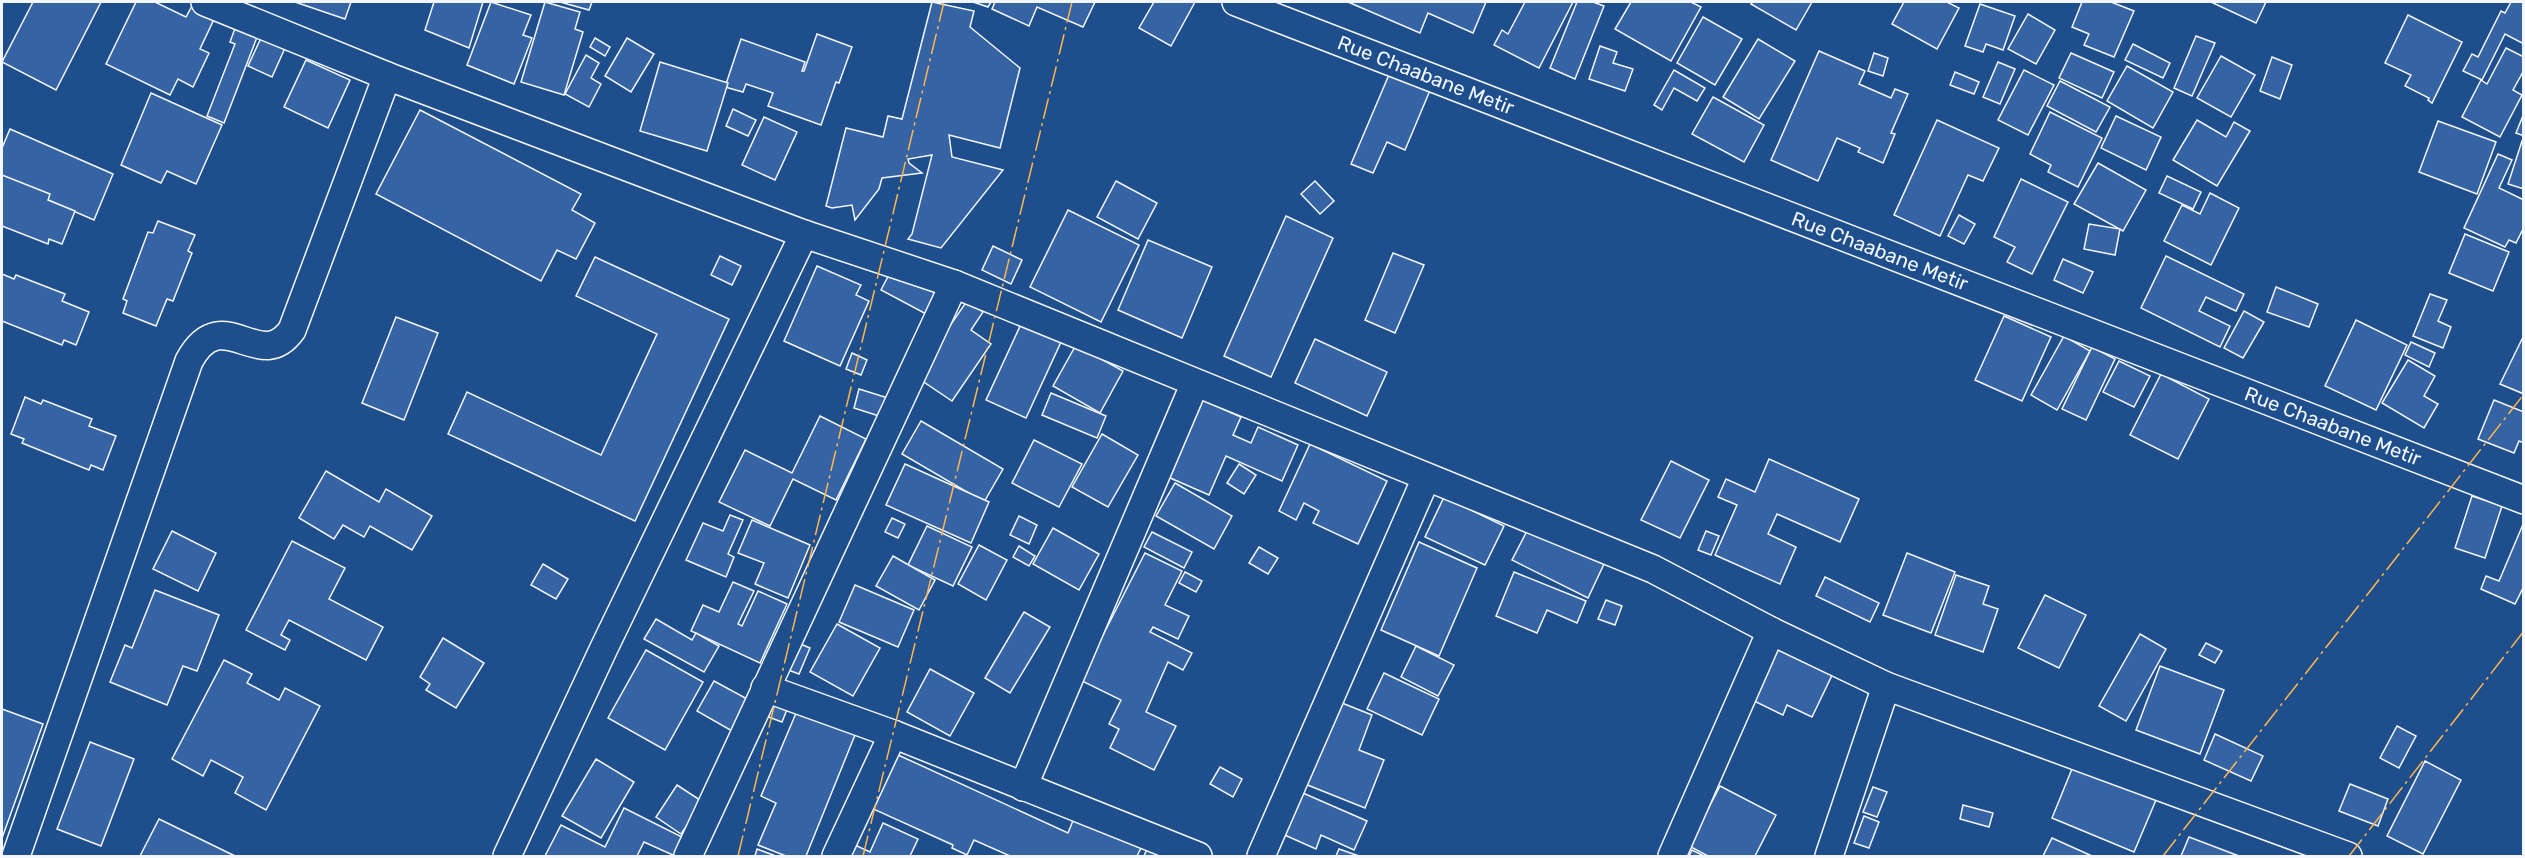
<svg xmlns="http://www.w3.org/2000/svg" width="2525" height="858" viewBox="0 0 2525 858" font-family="Rubik,sans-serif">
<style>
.building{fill:#3563a3;stroke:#f2f6ff;stroke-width:1.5}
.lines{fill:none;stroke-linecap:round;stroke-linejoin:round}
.street-casing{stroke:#f2f6ff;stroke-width:30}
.street{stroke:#1f4e8c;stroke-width:27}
.power{stroke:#ffb74d;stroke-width:1.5;stroke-dasharray:21 4.5 3 4.5;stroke-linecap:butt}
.labels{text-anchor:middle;stroke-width:4.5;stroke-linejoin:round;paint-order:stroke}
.street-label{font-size:20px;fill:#f2f6ff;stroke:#1f4e8c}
</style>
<rect width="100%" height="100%" fill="#1f4e8c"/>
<g class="building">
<path d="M33,2H101L56,90L2,62Z"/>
<path d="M136,2H155L186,17L193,4L216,15L200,49L209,53L193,87L178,79L170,95L106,64Z"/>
<path d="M295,2H351L345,19Z"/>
<path d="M434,2H483L469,48L425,30Z"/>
<path d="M491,2L531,15L523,35L532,38L514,84L467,65Z"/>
<path d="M545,2L580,12L575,29L583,32L564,95L521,82Z"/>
<path d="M560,2H592L589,10Z"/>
<path d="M932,2L974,11L970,27L1020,68L1000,148L949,135L952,157L1003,170L941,248L908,239L912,234L932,155L908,159L909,163L922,173L882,178L879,189L855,220L852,205L832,208L826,206L846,128L883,137L888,116L902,119Z"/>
<path d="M973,2H991L988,7Z"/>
<path d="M995,2H1095L1083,27L1037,7L1029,26L992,9Z"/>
<path d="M1154,2H1195L1171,46L1139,28Z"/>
<path d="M1348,2H1486L1473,33L1428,13L1420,33Z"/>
<path d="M1525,2H1573L1539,68L1494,45L1502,30L1508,34Z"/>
<path d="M1577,2H1593L1604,6L1575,79L1550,68Z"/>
<path d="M1631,2H1691L1701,7L1671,61L1615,29Z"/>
<path d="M1753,2H1812L1796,30L1751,4Z"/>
<path d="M1904,2H1947L1959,8L1937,49L1892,24Z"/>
<path d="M2082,2H2111L2134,11L2114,57L2084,45L2089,34L2072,27Z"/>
<path d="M2211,2H2266L2256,23Z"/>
<path d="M2511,2H2524V44L2505,34L2482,80L2463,71L2472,54L2478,57L2501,11L2505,13Z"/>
<path d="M1980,4L2015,16L2003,50L1986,44L1983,52L1965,46Z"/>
<path d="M2028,14L2055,30L2036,64L2008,49Z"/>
<path d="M2408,15L2462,42L2432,103L2428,100L2429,98L2405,86L2411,75L2385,63Z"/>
<path d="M1703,17L1742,39L1715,85L1677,63Z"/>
<path d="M237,23L259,32L224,123L207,116L235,44L230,42Z"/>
<path d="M817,34L852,47L839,83L836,82L821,125L768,106L773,93L746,84L743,92L725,87L741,39L805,62L802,71H804Z"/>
<path d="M2196,36L2215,43L2192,96L2174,88Z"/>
<path d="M261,38L285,48L272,77L248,66Z"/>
<path d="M595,38L610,47L605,56L590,47Z"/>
<path d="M627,38L654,54L631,92L605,76Z"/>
<path d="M1758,39L1795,61L1759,119L1723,97Z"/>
<path d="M2133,44L2170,63L2163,78L2125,60Z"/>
<path d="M1600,46L1617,52L1613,63L1633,69L1625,91L1589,79Z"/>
<path d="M2506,48L2524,57V70L2513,90L2522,95L2500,137L2462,117L2481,80L2487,84Z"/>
<path d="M1819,51L1865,71L1859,84L1891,98L1895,89L1908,94L1891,133L1895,134L1883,163L1858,152L1860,148L1837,138L1818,181L1771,160Z"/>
<path d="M1874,53L1888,58L1883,76L1868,71Z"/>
<path d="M2071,53L2114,72L2102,98L2059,78Z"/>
<path d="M586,55L599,63L591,78L601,84L589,107L565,94Z"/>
<path d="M2221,56L2255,75L2231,117L2197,98Z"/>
<path d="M2272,57L2292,65L2280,99L2260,91Z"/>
<path d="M306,60L350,80L328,128L284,107Z"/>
<path d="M660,62L728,83L707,151L640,131Z"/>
<path d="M1998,62L2015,69L2000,104L1983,97Z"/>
<path d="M2127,66L2173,92L2153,128L2107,101Z"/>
<path d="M1391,70L1431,88L1405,150L1387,142L1373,173L1351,164Z"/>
<path d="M1674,70L1705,88L1697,101L1674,88L1662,110L1654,105Z"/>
<path d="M2024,70L2054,85L2028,135L1998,120Z"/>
<path d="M1955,72L1979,82L1974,94L1950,85Z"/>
<path d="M2060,81L2110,107L2096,132L2047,106Z"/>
<path d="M151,93L222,125L196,184L167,171L161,183L121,165Z"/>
<path d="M1713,97L1764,125L1744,162L1692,134Z"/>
<path d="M733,109L756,120L748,136L726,126Z"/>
<path d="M420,110L581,194L572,210L595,223L576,259L557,250L541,281L376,194Z"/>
<path d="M2050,112L2102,138L2078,187L2048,172L2051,165L2030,154Z"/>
<path d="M2524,113V136L2516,133Z"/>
<path d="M2116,116L2161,137L2146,170L2101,148Z"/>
<path d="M764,117L797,132L775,180L742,165Z"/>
<path d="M1937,120L1999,148L1983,181L1968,175L1940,236L1894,215Z"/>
<path d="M2197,120L2226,137L2234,122L2250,131L2217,186L2173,160Z"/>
<path d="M2438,121L2496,142L2477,194L2419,172Z"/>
<path d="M10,129L113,174L94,220L2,180V148Z"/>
<path d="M2522,141L2524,142V189L2508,184Z"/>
<path d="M2498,154L2512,160L2499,188L2524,200V227L2516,243L2509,240L2505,247L2464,228Z"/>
<path d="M2098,163L2146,190L2123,231L2074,204Z"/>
<path d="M2,175L50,194L48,200L75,211L62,244L49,239L48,244L2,226Z"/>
<path d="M2167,176L2201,192L2193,209L2159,193Z"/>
<path d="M2021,179L2068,202L2032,274L2007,262L2015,247L1994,237Z"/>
<path d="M1116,181L1157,203L1138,239L1097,217Z"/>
<path d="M1315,181L1334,201L1320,214L1301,194Z"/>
<path d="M2210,193L2239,208L2211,265L2164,241L2182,205L2200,214Z"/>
<path d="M1068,210L1139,245L1101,322L1030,287Z"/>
<path d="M1959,215L1975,224L1964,244L1948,236Z"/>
<path d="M1286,216L1333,238L1271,377L1224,356Z"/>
<path d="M158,221L195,235L188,251L192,253L173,301L167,299L156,326L123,313L127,301L123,299L148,232L153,233Z"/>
<path d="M2089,224L2120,229L2115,255L2084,249Z"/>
<path d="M2465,234L2509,252L2493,291L2449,273Z"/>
<path d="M1148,240L1212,267L1182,338L1118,310Z"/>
<path d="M993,246L1022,260L1011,284L982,270Z"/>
<path d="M1393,253L1424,265L1395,333L1365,320Z"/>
<path d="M720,256L741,266L732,285L711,275Z"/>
<path d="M2166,256L2244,294L2236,311L2206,297L2199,311L2230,326L2220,347L2141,308Z"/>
<path d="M595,257L729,319L635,521L448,434L467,392L601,455L657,334L576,296Z"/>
<path d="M2063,259L2093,272L2083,293L2054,280Z"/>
<path d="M817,266L861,285L856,295L869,301L840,366L784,341Z"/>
<path d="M893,267L940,293L928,315L881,290Z"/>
<path d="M2,274L14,279L16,275L65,294L62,301L89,312L76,345L64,340L62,345L2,321Z"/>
<path d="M2276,287L2318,304L2309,327L2267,312Z"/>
<path d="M2430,294L2447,300L2438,321L2451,327L2443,348L2413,336Z"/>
<path d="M967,301L983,312L971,330L991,344L952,401L915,376Z"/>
<path d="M2244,311L2264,322L2243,358L2224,348Z"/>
<path d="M2004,316L2051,337L2022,401L1975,380Z"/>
<path d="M396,317L438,333L404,420L362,403Z"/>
<path d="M2356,320L2407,345L2376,410L2325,386Z"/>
<path d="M1021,324L1061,342L1026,418L986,400Z"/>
<path d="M2524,335V394L2500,384Z"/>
<path d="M2064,336L2090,351L2057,410L2031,395Z"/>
<path d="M1315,339L1387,372L1367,416L1295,383Z"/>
<path d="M2411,342L2435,353L2429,367L2405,355Z"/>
<path d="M1076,345L1123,371L1100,413L1053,386Z"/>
<path d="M2092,347L2115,359L2086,420L2062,409Z"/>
<path d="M852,353L867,360L861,375L846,369Z"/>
<path d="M2408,360L2435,376L2424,396L2438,404L2424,428L2382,403Z"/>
<path d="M2119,361L2150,376L2134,407L2103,392Z"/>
<path d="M2161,374L2209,399L2178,459L2130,435Z"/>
<path d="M859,389L888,398L882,417L854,408Z"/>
<path d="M1051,393L1106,416L1097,438L1042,415Z"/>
<path d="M25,397L41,404L43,400L92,419L89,426L116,436L103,470L91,465L89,470L22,443L24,439L11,434Z"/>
<path d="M1202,400L1241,417L1233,435L1251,443L1258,427L1298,445L1282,481L1226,456L1209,495L1168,477Z"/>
<path d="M2494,400L2524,412V443L2519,441L2514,453L2478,439Z"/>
<path d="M820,416L866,439L836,500L793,479L770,526L719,502L745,450L792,473Z"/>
<path d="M921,421L1003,469L984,502L902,454Z"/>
<path d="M1102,434L1138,455L1108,507L1072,487Z"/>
<path d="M1034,440L1082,464L1059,507L1012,483Z"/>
<path d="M1310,444L1387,481L1358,544L1313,523L1319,511L1304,503L1296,520L1279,511Z"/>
<path d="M1769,459L1859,499L1840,542L1777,514L1768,534L1796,547L1780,584L1715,555L1737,505L1718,497L1726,479L1755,492Z"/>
<path d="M1671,461L1709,480L1680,538L1641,520Z"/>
<path d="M905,464L989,502L971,543L886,505Z"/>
<path d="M1239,464L1256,475L1244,494L1227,483Z"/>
<path d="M326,471L379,502L386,489L432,516L412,550L370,526L364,537L343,525L334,539L299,518Z"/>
<path d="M1175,483L1232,516L1214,549L1156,516Z"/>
<path d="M2472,496L2502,506L2485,558L2455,548Z"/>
<path d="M1444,497L1504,526L1485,565L1425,537Z"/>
<path d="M730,515L743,520L728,554L734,557L726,577L686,560L703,523L723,531Z"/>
<path d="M1019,516L1037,525L1029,544L1010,535Z"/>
<path d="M892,518L905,524L898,538L885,532Z"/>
<path d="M752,520L810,545L788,598L755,584L764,563L738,553Z"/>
<path d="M2524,522V586L2515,604L2481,589L2486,576L2499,581Z"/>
<path d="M927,526L972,547L953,586L908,565Z"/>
<path d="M1529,527L1604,564L1588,598L1512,560Z"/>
<path d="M1053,528L1099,554L1079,590L1033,564Z"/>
<path d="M172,531L216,553L198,591L153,569Z"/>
<path d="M1706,531L1719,536L1711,555L1698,550Z"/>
<path d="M1152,532L1192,552L1184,568L1144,547Z"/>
<path d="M292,541L345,568L329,599L383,627L366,660L289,620L281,635L290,640L285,650L246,630Z"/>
<path d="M1419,542L1477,568L1439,656L1381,630Z"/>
<path d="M979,545L1007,560L986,600L958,584Z"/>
<path d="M1019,546L1035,556L1029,566L1013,557Z"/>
<path d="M1259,547L1278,558L1268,574L1249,563Z"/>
<path d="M1145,553L1182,571L1165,605L1189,616L1178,639L1153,627L1150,632L1192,653L1183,670L1168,662L1146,712L1176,726L1154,770L1110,748L1119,729L1109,724L1121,700L1080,680Z"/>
<path d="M1907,553L1955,572L1931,633L1883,615Z"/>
<path d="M893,556L935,580L919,610L876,586Z"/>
<path d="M543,564L568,579L556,599L531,585Z"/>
<path d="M1185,572L1202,581L1196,592L1179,583Z"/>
<path d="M1514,572L1586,601L1577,623L1547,610L1537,633L1496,616Z"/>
<path d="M1956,575L1989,586L1983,604L1998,609L1983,652L1935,635Z"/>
<path d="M1825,577L1879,603L1870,622L1816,596Z"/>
<path d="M733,582L754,591L738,624L742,626L758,591L787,604L760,663L691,631L703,605L719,612Z"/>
<path d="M855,585L914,610L898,647L839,622Z"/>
<path d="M155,590L219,615L197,671L183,666L167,705L110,682L125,645L132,648Z"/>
<path d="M2045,595L2086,615L2059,668L2018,648Z"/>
<path d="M1606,600L1622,606L1615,625L1598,619Z"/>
<path d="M1024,612L1050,627L1010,693L985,678Z"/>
<path d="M656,619L692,640L696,633L719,646L704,672L644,639Z"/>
<path d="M837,624L880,648L853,696L810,672Z"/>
<path d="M2140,634L2166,649L2126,721L2099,706Z"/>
<path d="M443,638L484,663L456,708L426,690L430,684L420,677Z"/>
<path d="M793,641L810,648L799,674L783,668Z"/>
<path d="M1780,642L1835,669L1812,717L1787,705L1783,715L1752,700Z"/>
<path d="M2206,643L2222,651L2215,663L2199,655Z"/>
<path d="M1416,646L1454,665L1438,696L1401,677Z"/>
<path d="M646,650L703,682L665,750L608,718Z"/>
<path d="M224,660L252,674L247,683L279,700L285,688L320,706L266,810L235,793L243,777L211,760L203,776L172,759Z"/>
<path d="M2160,666L2224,690L2200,754L2136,730Z"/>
<path d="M930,669L974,693L950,736L907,712Z"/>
<path d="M1384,673L1439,699L1422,735L1367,709Z"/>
<path d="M714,681L749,700L732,731L697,711Z"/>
<path d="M773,700L788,707L782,722L766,716Z"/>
<path d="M1337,701L1372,715L1359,750L1384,760L1365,808L1305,784Z"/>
<path d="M799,706L857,730L806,856H786L758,845L776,803L761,796Z"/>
<path d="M2,709L43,724L2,838Z"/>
<path d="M2397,726L2416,736L2399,768L2380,758Z"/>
<path d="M2215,734L2263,756L2251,781L2204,760Z"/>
<path d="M90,742L134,759L101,846L57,829Z"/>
<path d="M896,754L1068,833L1076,813L1143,844L1137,856H1010L974,840L967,855L952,848L953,845L871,808Z"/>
<path d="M596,759L634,782L601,838L562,816Z"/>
<path d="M2076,759L2114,783L2156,800L2134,852L2052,818Z"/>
<path d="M2425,761L2461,780L2423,854L2387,836Z"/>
<path d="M1220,767L1242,779L1233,797L1210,784Z"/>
<path d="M2350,784L2388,799L2378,826L2339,811Z"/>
<path d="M677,785L703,802L681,834L656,817Z"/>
<path d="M1720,786L1776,815L1755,856H1708L1689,846Z"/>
<path d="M1873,787L1887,792L1877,817L1863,812Z"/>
<path d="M1296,790L1367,821L1354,850L1321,835L1316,849L1278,832Z"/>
<path d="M1963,805L1993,813L1989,827L1960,819Z"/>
<path d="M624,808L684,838L675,856L644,842L637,856H545L561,825L605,847Z"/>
<path d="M1864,816L1879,822L1869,848L1854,843Z"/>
<path d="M159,819L235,856H140Z"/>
<path d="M883,823L918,839L910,856H850L855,845L870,852Z"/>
<path d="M2189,837L2239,856H2181Z"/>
<path d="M2052,838L2092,856H2043Z"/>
<path d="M1150,842L1183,856H1144Z"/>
<path d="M757,849L776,856H755Z"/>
<path d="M1339,849L1359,856H1336Z"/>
<path d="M1692,850L1704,856H1689Z"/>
</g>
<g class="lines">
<g class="street-casing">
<g id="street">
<path d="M205,2L387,76L804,234L954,284L1653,569L1771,631L1886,686L2348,856"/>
<path d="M1236,2L2524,500"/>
<path d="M765,688L893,734L1198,856"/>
<path d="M1023,787L1195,383"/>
<path d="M16,856L189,361C223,299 259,376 292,330L387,76"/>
<path d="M507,856L604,648L804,234"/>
<path d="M688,856L954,284"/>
<path d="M836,856L893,734"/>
<path d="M1261,856L1426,478"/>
<path d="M1672,856L1771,631"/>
<path d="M1829,856L1886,686"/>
</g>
</g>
<use href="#street" class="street"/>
<g class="power">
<path d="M738,856L944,2"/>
<path d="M863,856L1072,2"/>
<path d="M2163,856L2524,394"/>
<path d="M2349,856L2524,631"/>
</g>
</g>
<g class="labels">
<g class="street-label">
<text transform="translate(1426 75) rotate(21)" y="7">Rue Chaabane Metir</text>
<text transform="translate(1880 251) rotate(21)" y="7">Rue Chaabane Metir</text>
<text transform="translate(2333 426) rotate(21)" y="7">Rue Chaabane Metir</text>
</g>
</g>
<rect width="2525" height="858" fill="none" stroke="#f2f6ff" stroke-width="6"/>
</svg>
